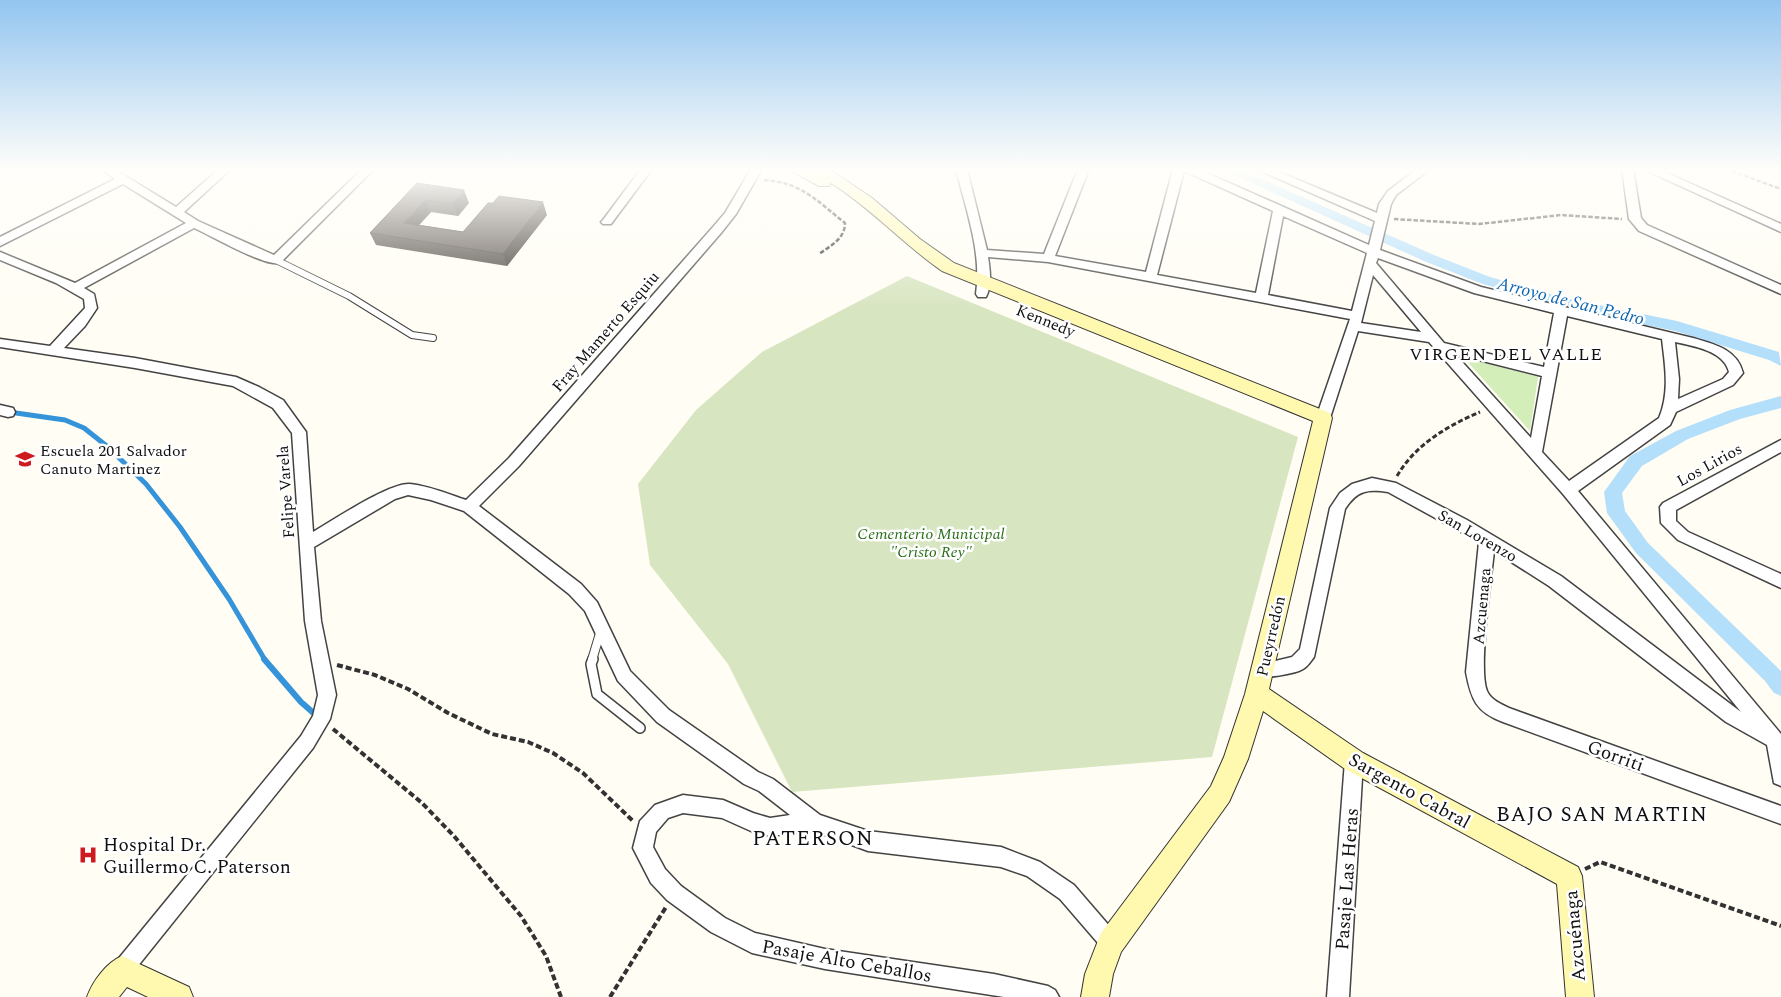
<svg xmlns="http://www.w3.org/2000/svg" width="1781" height="997" viewBox="0 0 1781 997" font-family="Spectral,serif">
<style>
.green{fill:#d3eeb9}
.cemetery{fill:#d8e5c1}
.lines{fill:none;stroke-linecap:round;stroke-linejoin:round}
.stream-far1{stroke:#3493d9;stroke-width:5}
.stream{stroke:#3493d9;stroke-width:6}
.canal{fill:#b4dffb;fill-rule:evenodd}
.lane-far2-casing{stroke:#434343;stroke-width:8}
.lane-far1-casing{stroke:#434343;stroke-width:10}
.lane-casing{stroke:#434343;stroke-width:12}
.street-casing{stroke:#434343;stroke-width:3}
.secondary-casing{stroke:#323232;stroke-width:2}
.path-far2{stroke:#323232;stroke-width:2.5;stroke-dasharray:4.5 2;stroke-linecap:butt}
.path-far1{stroke:#323232;stroke-width:3;stroke-dasharray:5 2.5;stroke-linecap:butt}
.path{stroke:#323232;stroke-width:4;stroke-dasharray:6 3;stroke-linecap:butt}
.lane-far2{stroke:#fff;stroke-width:6}
.lane-far1{stroke:#fff;stroke-width:8}
.lane{stroke:#fff;stroke-width:9}
.street{fill:#fff;fill-rule:evenodd}
.secondary{fill:#fff8af;fill-rule:evenodd}
.wall{fill:#4d4741}
.shaded-wall{fill:#3f3935}
.building{fill:#5a524c;stroke:#3f3935}
.labels{text-anchor:middle;stroke-width:5;stroke-linejoin:round;paint-order:stroke}
.street-label{font-size:16px;fill:#101010;stroke:#fff}
.poi-label{font-size:16px;fill:#101010;stroke:#fff;text-anchor:start}
.park-label{font-size:16px;font-style:italic;fill:#296f19;stroke:#fff}
.water-label{font-size:18px;font-style:italic;fill:#0d64af;stroke:#fff}
.neighbourhood-label{font-size:18px;letter-spacing:1px;fill:#101010;stroke:#fff}
.near-street-label{font-size:19px;fill:#101010;stroke:#fff}
.near-poi-label{font-size:19px;fill:#101010;stroke:#fff;text-anchor:start}
.near-neighbourhood-label{font-size:21px;letter-spacing:1px;fill:#101010;stroke:#fff}
</style>
<rect width="100%" height="100%" fill="#fffdf4"/>
<path class="green" d="M1463,357L1538,377L1530,431Z"/>
<path class="cemetery" d="M907,276L1298,437L1212,757L792,792L728,664L650,565L638,484L696,410L762,352Z"/>
<g class="lines">
<path class="stream-far1" d="M9,412L65,420L84,428L108,447L146,484L180,527L229,599L265,660"/>
<path class="stream" d="M264,659L301,702L318,717"/>
<g class="canal">
<path d="M1221,169H1239L1434,255L1490,277L1564,298L1677,321L1779,352L1781,366L1769,360L1675,331L1563,308L1480,283L1424,261Z"/>
<path d="M1781,396V408L1740,419L1688,439L1642,466L1622,493L1625,511L1648,543L1779,669L1781,671V696L1774,693L1765,681L1636,553L1607,513L1604,492L1630,456L1676,431L1730,410Z"/>
</g>
<g class="lane-far2-casing">
<path id="lane-far2" d="M276,260L349,296L412,335L433,338"/>
</g>
<g class="lane-far1-casing">
<path id="lane-far1" d="M592,660L601,630"/>
</g>
<g class="lane-casing">
<path id="lane" d="M593,659L591,664L597,694L640,728"/>
</g>
<g class="street-casing">
<g id="street">
<path d="M101,169H114L176,207L219,169H231L184,212L198,221L274,255L362,169H374L280,263C265,267 210,235 194,228L84,288L94,294L97,308L85,326L64,348L135,358L236,377L259,387L283,400L306,432L313,532C332,521 390,482 410,484C429,486 448,494 466,500L509,458L713,227L725,213L751,169H762L736,214L721,233L519,466L479,506L581,584L597,602L630,671L669,710L758,772L773,779L820,815L868,831L1001,847L1040,862L1074,885L1118,936L1121,943L1118,950L1111,953L1104,950L1060,899L1027,876L1001,867L868,851L814,831L770,836L751,831L722,818L683,813L668,818L656,832L653,847L665,869L681,886L725,918L755,933L825,949L994,974L1048,986L1055,990L1059,997H1004L825,969L752,953L711,932L667,900L651,883L633,848L640,821L655,805L683,795L723,800L753,813L770,818L790,815L759,791L744,784L657,722L618,681L585,611L569,594L464,511L431,500L408,495L395,499L314,547L321,621L336,695L330,719L313,748L129,977L122,980L115,977L112,970L115,963L301,736L313,716L318,695L305,621L292,433L273,408L233,386L135,368L0,347V339L50,346L85,308L84,299L56,283L0,260V252L75,283L186,223L123,184L0,246V237L115,179Z"/>
<path d="M641,169H652L611,224H603L601,222L603,220Z"/>
<path d="M956,169H967L987,250L1044,254L1078,169H1089L1055,256L1146,272L1173,169H1198L1369,245L1375,221L1256,169H1272L1377,213L1379,204L1388,191L1417,169H1430L1396,195L1391,204L1380,250L1481,287L1693,338C1714,344 1737,349 1743,373L1733,385L1676,412L1670,425L1578,491L1781,734V786L1774,783L1767,745L1726,722L1549,586L1494,551C1491,580 1478,670 1487,691C1491,700 1501,704 1509,708L1781,806V824L1503,722C1476,712 1471,699 1466,672L1479,542L1388,492C1368,489 1357,490 1345,509L1314,657C1311,661 1307,667 1303,669C1295,674 1263,679 1255,676L1252,671L1255,666L1292,657L1300,649L1330,508L1340,493L1352,484L1372,478L1396,483L1467,520L1561,576L1741,712L1563,494L1429,342L1358,331L1330,418L1328,422H1318L1316,418L1350,319L1048,262L988,257C990,270 992,285 986,297H978L976,294C982,252 966,210 956,169ZM1184,171L1273,211L1256,293L1157,275ZM1283,216L1367,253L1352,311L1268,295ZM1378,258L1474,293L1554,313L1544,367L1444,343L1376,263ZM1373,275L1421,332L1361,323ZM1567,316L1662,339C1665,365 1670,392 1659,418L1569,481L1542,452ZM1675,342C1694,346 1724,351 1729,372L1723,379L1678,399L1679,379ZM1455,354L1542,376L1531,438Z"/>
<path d="M1622,169H1633L1641,218L1647,225L1781,285V294L1639,231L1629,219Z"/>
<path d="M1643,169H1658L1781,224V232Z"/>
<path d="M0,405L13,408L15,412L13,416L8,417L0,415Z"/>
<path d="M1781,440V452L1676,510V521L1688,532L1781,574V588L1678,540L1661,523L1660,507L1663,503Z"/>
<path d="M1354,752L1360,755L1363,761L1349,997H1327L1345,761L1348,755Z"/>
</g>
</g>
<g class="secondary-casing">
<g id="secondary">
<path d="M788,169H827L838,175L872,198L920,239L954,263L1330,413L1332,418L1269,689L1363,753L1578,867L1582,876L1594,997H1566L1557,884L1345,769L1263,711L1248,759L1229,802L1121,952L1113,974L1109,997H1081L1085,974L1101,933L1211,786L1224,757L1245,694L1313,421L942,271C903,244 871,208 831,183L829,186H819Z"/>
<path d="M122,956L189,987L193,997H148L127,987L119,997H87C93,981 106,963 122,956Z"/>
</g>
</g>
<g class="path-far2">
<path d="M1726,169L1781,189"/>
<path d="M764,180C801,182 817,201 845,223C845,239 830,246 819,254"/>
<path d="M1394,219L1479,224L1561,215L1622,219"/>
</g>
<path class="path-far1" d="M1397,476C1415,445 1447,426 1480,412"/>
<g class="path">
<path d="M337,665L375,675L408,689L448,713L492,734L528,742L553,753L583,773L633,821"/>
<path d="M333,729L422,803L454,836L521,916L546,956L561,997"/>
<path d="M1585,869L1600,862L1781,926"/>
<path d="M610,997L666,907"/>
</g>
<use href="#lane-far2" class="lane-far2"/>
<use href="#lane-far1" class="lane-far1"/>
<use href="#lane" class="lane"/>
<use href="#street" class="street"/>
<use href="#secondary" class="secondary"/>
</g>
<path class="wall" d="M417,183L469,203L458,216L431,212L419,225L463,232L547,215L507,266L376,245L370,233Z"/>
<g class="shaded-wall">
<path d="M464,190L469,203L458,216L453,204Z"/>
<path d="M426,200L431,212L410,235L404,223Z"/>
<path d="M543,202L547,215L507,266L503,254Z"/>
</g>
<path class="building" d="M417,183L464,190L453,204L426,200L404,223L463,232L488,203H493L499,196L543,202L503,254L370,233Z"/>
<linearGradient id="sky" x2="0" y2="1"><stop stop-color="#93c5f0"/><stop offset="0.55" stop-color="#fffefa"/><stop offset="1" stop-color="#fffefa" stop-opacity="0"/></linearGradient>
<rect width="1781" height="309" fill="url(#sky)"/>
<defs>
<g id="school-bare" transform="scale(1.5)"><path d="M0-5L7-2L0 1L-7-2ZM-4 1L0 2.5L4 1V4Q0 6-4 4Z" fill="#ce1b1f" stroke="#fff" stroke-width="2.5" paint-order="stroke"/></g>
<g id="hospital-bare" transform="scale(1.5)"><path d="M-5-5h3v3.5h4V-5h3V5h-3V1.5h-4V5h-3Z" fill="#ce1b1f" stroke="#fff" stroke-width="2.5" paint-order="stroke"/></g>
</defs>
<g fill-rule="evenodd">
<use href="#school-bare" x="25" y="459"/>
<use href="#hospital-bare" x="88" y="855"/>
</g>
<g class="labels">
<g class="street-label">
<text transform="translate(1046 320) rotate(22)" y="6">Kennedy</text>
<text transform="translate(605 331) rotate(-49)" y="6">Fray Mamerto Esquiu</text>
<text transform="translate(1709 464) rotate(-29)" y="6">Los Lirios</text>
<text transform="translate(285 492) rotate(-94)" y="6">Felipe Varela</text>
<text transform="translate(1478 535) rotate(30)" y="6">San Lorenzo</text>
<text transform="translate(1481 606) rotate(-85)" y="6">Azcuenaga</text>
<text transform="translate(1270 636) rotate(-77)" y="6">Pueyrredón</text>
</g>
<g class="poi-label">
<text x="40" y="456">Escuela 201 Salvador<tspan x="40" dy="18">Canuto Martinez</tspan></text>
</g>
<g class="park-label">
<text x="931" y="539">Cementerio Municipal<tspan x="931" dy="18">"Cristo Rey"</tspan></text>
</g>
<g class="water-label">
<text transform="translate(1571 301) rotate(14)" y="6">Arroyo de San Pedro</text>
</g>
<g class="neighbourhood-label">
<text x="1506" y="360">VIRGEN DEL VALLE</text>
</g>
<g class="near-street-label">
<text transform="translate(1616 755) rotate(20)" y="7">Gorriti</text>
<text transform="translate(1410 790) rotate(29)" y="7">Sargento Cabral</text>
<text transform="translate(1346 879) rotate(-86)" y="7">Pasaje Las Heras</text>
<text transform="translate(1574 936) rotate(-95)" y="7">Azcuénaga</text>
<text transform="translate(847 960) rotate(10)" y="7">Pasaje Alto Ceballos</text>
</g>
<g class="near-poi-label">
<text x="103" y="851">Hospital Dr.<tspan x="103" dy="22">Guillermo C. Paterson</tspan></text>
</g>
<g class="near-neighbourhood-label">
<text x="1602" y="821">BAJO SAN MARTIN</text>
<text x="813" y="845">PATERSON</text>
</g>
</g>
</svg>
